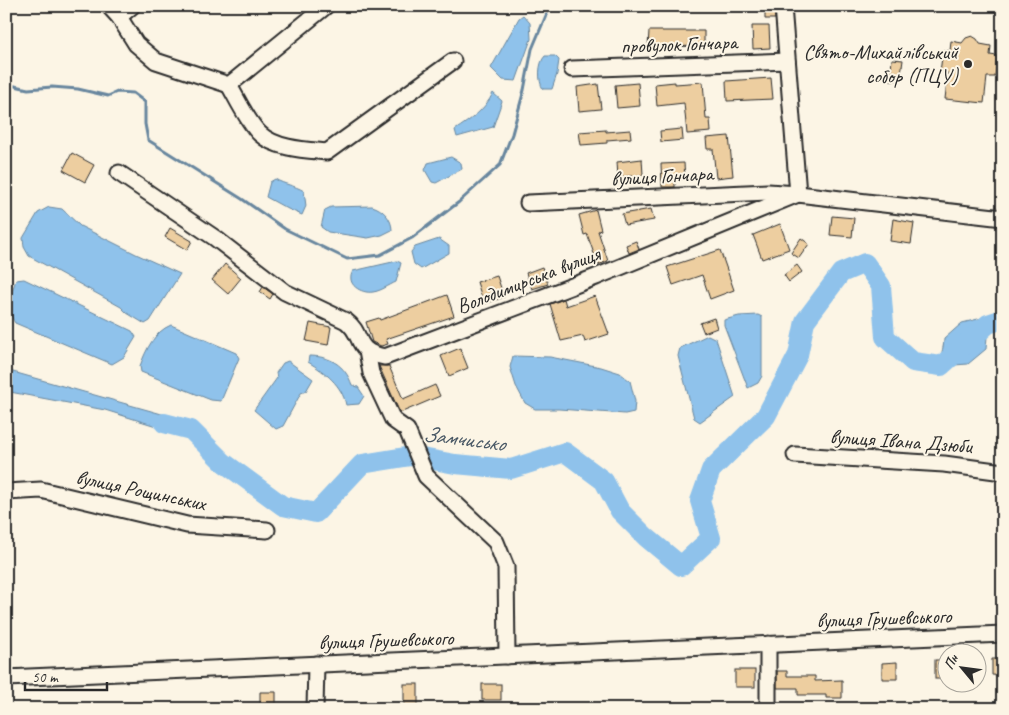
<svg xmlns="http://www.w3.org/2000/svg" width="1009" height="715" viewBox="0 0 1009 715" font-family="Caveat,sans-serif">
<style>
.water{fill:#8fc2eb;stroke:#67869e}
.lines{fill:none;stroke-linecap:round;stroke-linejoin:round}
.stream{stroke:#67869e;stroke-width:3}
.river{stroke:#8fc2eb;stroke-width:20}
.building{fill:#edcea0;stroke:#2b2b2b}
.minor-casing{stroke:#2b2b2b;stroke-width:19}
.minor{stroke:#fcf5e5;stroke-width:15}
.poi-dot{fill:#2b2b2b;stroke:#fcf5e5;stroke-width:2}
.labels{text-anchor:middle;stroke-width:4;stroke-linejoin:round;paint-order:stroke}
.street-label{font-size:21px;fill:#2b2b2b;stroke:#fcf5e5}
.poi-label{font-size:21px;fill:#2b2b2b;stroke:#fcf5e5;text-anchor:end}
.water-label{font-size:22px;font-style:italic;fill:#495865;stroke:#fcf5e5}
</style>
<rect width="100%" height="100%" fill="#fcf5e5"/>
<filter id="ink" filterUnits="userSpaceOnUse"><feTurbulence type="fractalNoise" baseFrequency=".02" numOctaves="2"/><feDisplacementMap in="SourceGraphic" scale="10" xChannelSelector="R" yChannelSelector="G"/><feConvolveMatrix kernelMatrix="1 2 1 2 8 2 1 2 1" color-interpolation-filters="sRGB"/></filter>
<g filter="url(#ink)">
<g class="water">
<path d="M523,15L530,23L531,39L516,81L503,80L491,68L519,18Z"/>
<path d="M545,56H555L559,60L557,74L552,89H543C538,81 538,63 545,56Z"/>
<path d="M493,93L502,101L493,127L457,137L455,130C470,120 485,110 493,93Z"/>
<path d="M451,157L461,163L462,169L436,183L432,182L425,170L428,163Z"/>
<path d="M275,179C285,185 294,185 304,191L306,206L302,215L288,209L266,197L270,182Z"/>
<path d="M372,206C383,209 392,219 392,230L382,235L368,238L328,232L321,227L325,210L331,207Z"/>
<path d="M49,207L62,209L80,226L136,254L180,274L150,321L145,324L127,313L121,307L29,256L24,247L23,238L38,213Z"/>
<path d="M439,239L449,246V253L421,269L414,264L411,252L415,247Z"/>
<path d="M397,261L401,263L396,282C389,285 381,291 373,292C361,294 345,284 353,271Z"/>
<path d="M24,279L132,331L136,337L124,357L112,364L15,323C6,310 11,293 16,280Z"/>
<path d="M758,315L762,317V376L758,383L748,388L724,325V320L739,316Z"/>
<path d="M986,317L988,324L986,349L968,364L941,366C939,358 944,348 944,339L962,323Z"/>
<path d="M171,325L236,353L239,358L221,401L211,400L141,372L140,366C146,350 154,332 171,325Z"/>
<path d="M708,335L716,339L735,397L700,422L694,418L678,356L680,348Z"/>
<path d="M309,356C330,356 345,365 352,385L358,387L364,396L359,404L346,405C342,385 325,372 308,362Z"/>
<path d="M513,356L550,357L601,367L620,373L630,381L635,401L634,412L625,414L559,409H535L525,403L516,386L510,367Z"/>
<path d="M288,361L313,379L306,391L301,393L283,426L276,429L254,410L277,378L276,373L283,363Z"/>
<path d="M6,370L183,420L191,430L185,435L105,410L10,392L6,390Z"/>
</g>
<g class="lines">
<path class="stream" d="M6,84L28,89L52,87L78,89L108,96L117,92L133,93L145,102V124L148,140L242,199L285,229L347,259L380,255L412,238L459,202L500,165L512,134L524,90L532,49L550,6"/>
<path class="river" d="M164,423L191,430L223,462L283,506L316,513L362,464L411,456L455,464L511,469L565,452L604,481L620,511L646,537L681,566L711,538L700,501L711,470L766,416L798,355L805,321L841,273L865,263L881,286L885,337L913,362L941,366L988,324L1003,319"/>
</g>
<g class="building">
<path d="M765,8H774L775,19H765Z"/>
<path d="M752,26H769L770,48L753,49Z"/>
<path d="M649,31H704V46L648,47Z"/>
<path d="M972,36L977,39L980,44L991,46L990,55L997,56L995,77H987L984,103L945,99L948,73L940,72L943,50L950,51L951,41L962,43L966,38Z"/>
<path d="M892,59L903,60L900,81L890,80Z"/>
<path d="M771,78L773,99L727,101L726,81Z"/>
<path d="M675,82V84L703,82L706,119H710L711,132L687,134L684,103L657,106L655,84Z"/>
<path d="M638,83L640,106L617,108L615,85Z"/>
<path d="M598,84L601,109L579,111L577,87Z"/>
<path d="M682,129L683,140L661,142L660,131Z"/>
<path d="M606,130V132L630,130L631,138L607,140V143L581,145L579,132Z"/>
<path d="M729,136L733,176L716,178L713,149H707L706,138Z"/>
<path d="M72,153L94,165L85,182L63,170Z"/>
<path d="M642,159L643,175L618,177L617,162Z"/>
<path d="M684,163L685,179H675V187H662L661,164Z"/>
<path d="M651,209L654,220L625,225L622,214Z"/>
<path d="M596,210L601,230L598,231L608,261L598,265L587,234L584,235L579,215Z"/>
<path d="M832,216L854,218L852,237L830,235Z"/>
<path d="M893,219L914,223L911,244L890,241Z"/>
<path d="M780,224L789,249L762,259L753,235Z"/>
<path d="M170,228L192,241L187,250L165,237Z"/>
<path d="M801,238L809,244L799,258L791,253Z"/>
<path d="M636,241L639,249L629,253L626,245Z"/>
<path d="M720,250L734,290L710,299L702,275L673,285L667,267Z"/>
<path d="M225,264L241,278L228,294L212,280Z"/>
<path d="M797,265L802,272L789,282L784,275Z"/>
<path d="M542,267L548,284L532,289L526,273Z"/>
<path d="M497,276L504,297L484,304L477,282Z"/>
<path d="M263,287L273,294L270,299L260,292Z"/>
<path d="M447,295L454,316L386,339L388,344L381,346L372,342L366,322L379,318L380,320Z"/>
<path d="M595,296L609,334L585,342L583,336L561,341L550,304L564,299L566,306Z"/>
<path d="M714,318L717,328L704,333L700,323Z"/>
<path d="M310,323L331,327L328,345L306,341Z"/>
<path d="M460,348L468,368L449,376L441,356Z"/>
<path d="M379,366H389L403,399L435,385L440,396L400,413Z"/>
<path d="M992,659H1003V676L992,675Z"/>
<rect x="935" y="660" width="11" height="19"/>
<path d="M897,662V679H882V663Z"/>
<rect x="735" y="670" width="20" height="17"/>
<path d="M777,671H787V676H815V681L842,680V698H826V695H798V688H777Z"/>
<rect x="404" y="684" width="14" height="21"/>
<rect x="482" y="684" width="19" height="16"/>
<path d="M260,692H276V709H265V706H260Z"/>
</g>
<g class="lines">
<g class="minor-casing">
<g id="minor">
<path d="M109,6L119,17L136,44L156,61L229,85"/>
<path d="M119,17L132,6"/>
<path d="M572,69L787,61"/>
<path d="M229,85C237,99 249,124 260,134C276,149 307,150 327,152L453,61"/>
<path d="M229,85L326,6"/>
<path d="M119,173L215,238L285,292L346,321C365,335 352,351 385,357L596,277L798,194L1003,218"/>
<path d="M528,203L768,192L798,194L783,6"/>
<path d="M367,351L371,373L393,420L407,430L426,476L496,542L506,567L507,656"/>
<path d="M795,455L944,464L1003,472"/>
<path d="M6,492L41,490L187,525L267,530"/>
<path d="M768,644V709"/>
<path d="M6,678L1003,634"/>
<path d="M315,709L316,664"/>
</g>
</g>
<use href="#minor" class="minor"/>
</g>
</g>
<circle class="poi-dot" cx="968" cy="64" r="5"/>
<g class="labels">
<g class="street-label">
<text transform="translate(679 44) rotate(-2)" y="7">провулок Гончара</text>
<text transform="translate(662 176) rotate(-3)" y="7">вулиця Гончара</text>
<text transform="translate(528 280) rotate(-21)" y="7">Володимирська вулиця</text>
<text transform="translate(901 441) rotate(4)" y="7">вулиця Івана Дзюби</text>
<text transform="translate(141 490) rotate(12)" y="7">вулиця Рощинських</text>
<text transform="translate(884 618) rotate(-2)" y="7">вулиця Грушевського</text>
<text transform="translate(386 640) rotate(-2)" y="7">вулиця Грушевського</text>
</g>
<g class="poi-label">
<text x="958" y="59">Свято-Михайлівський<tspan x="958" dy="24">собор (ПЦУ)</tspan></text>
</g>
<g class="water-label">
<text transform="translate(464 438) rotate(7)" y="8">Замчисько</text>
</g>
</g>
<rect width="1009" height="715" fill="none" stroke="#fcf5e5" stroke-width="25"/>
<rect x="12" y="12" width="984" height="690" fill="none" stroke="#2b2b2b" stroke-width="2" filter="url(#ink)"/>
<g transform="translate(962 668) rotate(299)"><circle r="24" fill="#fcf5e5" stroke="#a8a49b"/>
<path d="M0-4L9 19L0 12L-9 19Z" fill="#2b2b2b"/>
<text y="-8" font-size="14" font-weight="bold" text-anchor="middle" fill="#2b2b2b">Пн</text>
</g>
<path d="M25 682v8h82v-8" fill="none" stroke="#2b2b2b" stroke-width="2.5"/>
<text x="32" y="682" font-size="15" fill="#2b2b2b" stroke="#fcf5e5" stroke-width="4" paint-order="stroke">50 m</text>
</svg>
